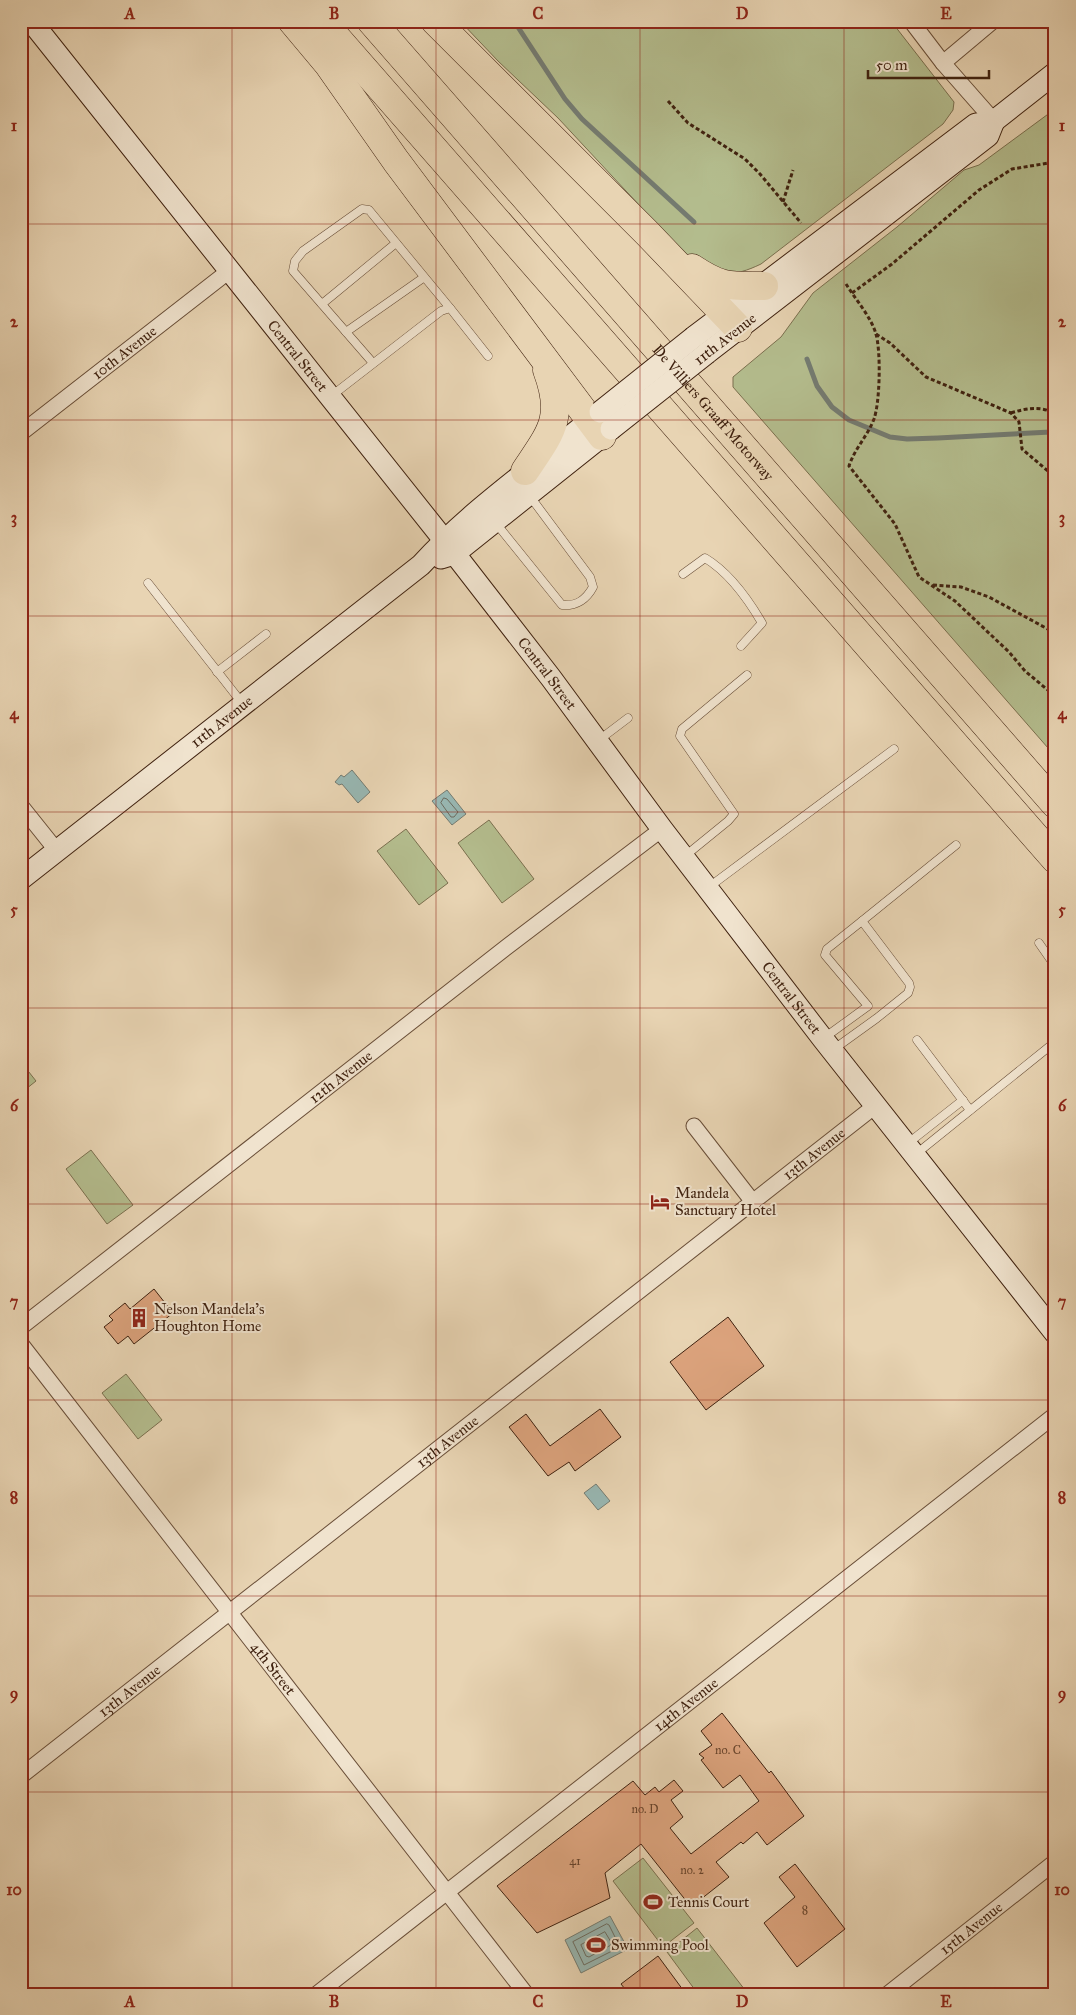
<svg xmlns="http://www.w3.org/2000/svg" width="1076" height="2015" viewBox="0 0 1076 2015" font-family="'IM FELL Great Primer',serif">
<style>
.green{fill:#b4bd8e;stroke:#7a6f4e}
.water{fill:#98b7b2;stroke:#747b71}
.lines{fill:none;stroke-linecap:round;stroke-linejoin:round}
.shore{stroke:#6c6c60;stroke-width:1}
.stream{stroke:#747b71;stroke-width:5}
.building{fill:#dca37d;stroke:#3f210f}
.lane-casing{stroke:#694e38;stroke-width:9}
.street-casing{stroke:#694e38;stroke-width:17}
.secondary-casing{stroke:#3f210f;stroke-width:23}
.highway-casing{stroke:#3f210f;stroke-width:29}
.path{stroke:#3f210f;stroke-width:3;stroke-dasharray:4 2.5;stroke-linecap:butt}
.lane{stroke:#f0e3ce;stroke-width:8}
.street{stroke:#f0e3ce;stroke-width:15}
.secondary{stroke:#f0e3ce;stroke-width:21}
.highway{stroke:#e8d4b3;stroke-width:28}
.secondary-bridge-casing{stroke:#3f210f;stroke-width:23;stroke-linecap:butt}
.secondary-bridge{stroke:#f0e3ce;stroke-width:21}
.grid{fill:none;stroke:#8f2418;stroke-width:1;stroke-opacity:0.55}
.labels{text-anchor:middle;stroke-width:4;stroke-linejoin:round;paint-order:stroke}
.number-label{font-size:12px;fill:#66422a}
.street-label{font-size:15px;fill:#3f210f;stroke:#f0e3ce}
.poi-label{font-size:15px;fill:#3f210f;stroke:#f0e3ce;text-anchor:start}
.neatline{fill:none;stroke:#8f2418;stroke-width:2}
.grid-label{font-size:16px;text-anchor:middle;font-weight:bold;fill:#8f2418}
</style>
<rect width="100%" height="100%" fill="#e8d4b3"/>
<filter id="stains"><feTurbulence type="fractalNoise" baseFrequency=".004" numOctaves="4"/><feColorMatrix values="0 0 0 0 .2 0 0 0 0 .09 0 0 0 0 .02 0 0 0 .5 -.17"/></filter>
<radialGradient id="worn" r=".72"><stop offset=".6" stop-color="#630" stop-opacity="0"/><stop offset="1" stop-color="#630" stop-opacity=".3"/></radialGradient>
<g class="green">
<path d="M460,21H891L954,102L953,110L943,124L761,264C732,278 723,274 694,264L558,118L498,61Z"/>
<path d="M1055,109V756L733,387V377L781,337L813,293L897,227L964,170L979,165Z"/>
<path d="M489,820L534,879L502,903L458,843Z"/>
<path d="M406,829L448,883L419,905L377,851Z"/>
<path d="M21,1062L36,1081L21,1093Z"/>
<path d="M91,1150L133,1205L107,1224L66,1169Z"/>
<path d="M126,1374L162,1420L138,1439L102,1393Z"/>
<path d="M643,1858L694,1923L663,1947L613,1881Z"/>
<path d="M697,1928L745,1990L740,1994H698L667,1952Z"/>
</g>
<g class="water">
<path d="M352,770L370,792L358,803L342,784L339,785L335,782L341,775L344,777Z"/>
<path d="M447,790L466,814L452,825L432,801Z"/>
<path d="M596,1484L610,1501L598,1510L584,1493Z"/>
<path d="M610,1916L628,1949L581,1973L565,1940Z"/>
</g>
<g class="lines">
<g class="shore">
<path d="M444,798L447,799L458,812L454,817H451L441,803Z"/>
<path d="M607,1924L609,1925L620,1947L584,1965L573,1942Z"/>
<path d="M605,1932L611,1942V1945L589,1957L586,1956L581,1945Z"/>
</g>
<g class="stream">
<path d="M514,21L565,99L582,119L694,222"/>
<path d="M807,359L817,386L832,407L849,420L890,437L907,439L938,438L1051,432L1055,434"/>
</g>
</g>
<g class="building">
<path d="M154,1289L173,1313L134,1344L128,1336L118,1344L104,1327L113,1320L109,1316L125,1303L130,1309Z"/>
<path d="M728,1317L764,1366L706,1410L670,1362Z"/>
<path d="M600,1409L621,1437L575,1471L569,1462L548,1476L509,1427L526,1414L550,1446Z"/>
<path d="M722,1713L769,1773L771,1771L804,1816L767,1845L757,1832L743,1844L741,1842L716,1862L729,1877L691,1907L641,1844L605,1873L610,1898L537,1933L497,1886L633,1781L645,1795L655,1787L659,1792L674,1780L683,1791L671,1800L683,1817L670,1828L691,1854L759,1801L740,1775L723,1788L701,1760L704,1758L699,1754L712,1745L701,1731Z"/>
<path d="M795,1864L845,1929L797,1967L764,1923L795,1897L779,1877Z"/>
<path d="M658,1956L686,1994H629L621,1984Z"/>
</g>
<g class="lines">
<g class="lane-casing">
<g id="lane">
<path d="M322,304L396,243"/>
<path d="M346,332L423,278"/>
<path d="M373,363L293,271L295,261L303,251L362,209L369,210L450,308"/>
<path d="M330,397L441,311L450,308L488,356"/>
<path d="M495,522L562,605C577,606 586,600 593,587L590,577L529,495"/>
<path d="M683,574L705,558C730,573 748,599 762,623L741,646"/>
<path d="M148,583L242,703"/>
<path d="M217,672L266,634"/>
<path d="M599,740L628,718"/>
<path d="M685,856L728,821L734,814L680,736L682,729L747,675"/>
<path d="M709,887L894,749"/>
<path d="M862,921L956,845"/>
<path d="M1039,943L1055,966"/>
<path d="M824,1038L868,1006L825,955L827,949L862,921L909,983L910,987L908,993L877,1018L834,1049"/>
<path d="M917,1040L970,1110"/>
<path d="M907,1144L963,1100"/>
<path d="M916,1154L1055,1042"/>
</g>
</g>
<g class="street-casing">
<g id="street">
<path d="M911,21L943,63L994,121"/>
<path d="M943,63L993,21"/>
<path id="s1" d="M21,433L229,271"/>
<path d="M21,806L57,851"/>
<path d="M694,1126L753,1202"/>
<path id="s2" d="M21,1327L508,946L662,829"/>
<path id="s3" d="M21,1344L526,1994"/>
<path id="s4" d="M21,1776L875,1106"/>
<path id="s5" d="M317,1994L1055,1415"/>
<path id="s6" d="M888,1994L1055,1862"/>
</g>
</g>
<g class="secondary-casing">
<g id="secondary">
<path id="s7" d="M31,21L444,540L551,678L662,829L823,1039L1055,1333"/>
<path d="M694,337L976,124L994,121L1055,73"/>
<path d="M707,353L988,136L994,121"/>
<path d="M441,558L454,554L611,429"/>
<path id="s8" d="M21,879L421,565C474,507 540,463 600,412"/>
</g>
</g>
<g class="highway-casing">
<g id="highway">
<path d="M292,21L328,64L396,161L602,436"/>
<path d="M322,21L1055,859"/>
<path id="s9" d="M371,21L1055,804"/>
<path d="M435,21L647,233L738,328"/>
<path d="M692,268C722,288 729,286 764,286"/>
<path d="M525,471C551,432 565,418 547,370"/>
</g>
</g>
<g class="path">
<path d="M668,101L688,123L745,159L760,174L801,223"/>
<path d="M783,202L793,170"/>
<path d="M846,284C856,300 871,317 876,334C881,352 880,402 874,419C867,437 855,448 849,466L895,524L919,577L955,601L1009,652L1025,671L1055,696"/>
<path d="M852,293L892,264L979,190L1012,169L1055,162"/>
<path d="M876,334L890,343L926,377L1011,413L1019,422L1022,449L1055,477"/>
<path d="M1011,413C1027,408 1039,406 1055,413"/>
<path d="M933,585L961,587L989,597L1055,633"/>
</g>
<use href="#lane" class="lane"/>
<use href="#street" class="street"/>
<use href="#secondary" class="secondary"/>
<use href="#highway" class="highway"/>
<g class="secondary-bridge-casing">
<g id="secondary-bridge">
<path d="M600,412L694,337"/>
<path d="M611,429L707,353"/>
</g>
</g>
<use href="#secondary-bridge" class="secondary-bridge"/>
</g>
<path class="grid" d="M232,21V1994M436,21V1994M640,21V1994M844,21V1994M21,224H1055M21,420H1055M21,616H1055M21,812H1055M21,1008H1055M21,1204H1055M21,1400H1055M21,1596H1055M21,1792H1055"/>
<defs>
<g id="hotel-bare" transform="scale(1.5)"><path d="M-6-4.5h1.5V1H6V5H4.5V3h-9V5H-6ZM-4 0a1.8 1.8 0 1 1 3.6 0ZM.5 0V-2.5h3Q6-2.5 6 0Z" fill="#8f2418" stroke="#f0e3ce" stroke-width="2.5" paint-order="stroke"/></g>
<g id="building-bare" transform="scale(1.5)"><path d="M-4-6H4V6H1V3H-1V6H-4ZM-2.5-4.3h1.7v1.8h-1.7ZM.8-4.3h1.7v1.8H.8ZM-2.5-1h1.7V.8h-1.7ZM.8-1h1.7V.8H.8Z" fill="#8f2418" stroke="#f0e3ce" stroke-width="2.5" paint-order="stroke"/></g>
<g id="stadium-bare" transform="scale(1.5)"><path d="M0-5a6.5 5 0 1 0 0 10a6.5 5 0 1 0 0-10ZM-3.5-1.8h7v3.6h-7Z" fill="#8f2418" stroke="#f0e3ce" stroke-width="2.5" paint-order="stroke"/></g>
</defs>
<g fill-rule="evenodd">
<use href="#hotel-bare" x="660" y="1202"/>
<use href="#building-bare" x="139" y="1318"/>
<use href="#stadium-bare" x="653" y="1902"/>
<use href="#stadium-bare" x="596" y="1945"/>
</g>
<g class="labels">
<g class="number-label">
<text x="728" y="1754">no. C</text>
<text x="645" y="1813">no. D</text>
<text x="575" y="1865">41</text>
<text x="692" y="1874">no. 2</text>
<text x="805" y="1914">8</text>
</g>
<g class="street-label">
<text transform="translate(725 339) rotate(-38)" y="5">11th Avenue</text>
<text dy="5" stroke="none"><textPath href="#s1" startOffset="131">10th Avenue</textPath></text>
<text dy="5" stroke="none"><textPath href="#s7" startOffset="428">Central Street</textPath></text>
<text dy="5" stroke="none"><textPath href="#s9" startOffset="520">De Villiers Graaff Motorway</textPath></text>
<text dy="5" stroke="none"><textPath href="#s7" startOffset="832">Central Street</textPath></text>
<text dy="5" stroke="none"><textPath href="#s8" startOffset="255">11th Avenue</textPath></text>
<text dy="5" stroke="none"><textPath href="#s7" startOffset="1238">Central Street</textPath></text>
<text dy="5" stroke="none"><textPath href="#s2" startOffset="406">12th Avenue</textPath></text>
<text dy="5" stroke="none"><textPath href="#s4" startOffset="1008">13th Avenue</textPath></text>
<text dy="5" stroke="none"><textPath href="#s4" startOffset="542">13th Avenue</textPath></text>
<text dy="5" stroke="none"><textPath href="#s3" startOffset="411">4th Street</textPath></text>
<text dy="5" stroke="none"><textPath href="#s4" startOffset="138">13th Avenue</textPath></text>
<text dy="5" stroke="none"><textPath href="#s5" startOffset="469">14th Avenue</textPath></text>
<text dy="5" stroke="none"><textPath href="#s6" startOffset="106">15th Avenue</textPath></text>
</g>
<g class="poi-label">
<text x="675" y="1198">Mandela<tspan x="675" dy="17">Sanctuary Hotel</tspan></text>
<text x="154" y="1314">Nelson Mandela's<tspan x="154" dy="17">Houghton Home</tspan></text>
<text x="668" y="1907">Tennis Court</text>
<text x="611" y="1950">Swimming Pool</text>
</g>
</g>
<rect width="1076" height="2015" fill="none" stroke="#e8d4b3" stroke-width="55"/>
<path d="M868 70v8h121v-8" fill="none" stroke="#3f210f" stroke-width="2.5"/>
<text x="876" y="70" font-size="15" fill="#3f210f" stroke="#f0e3ce" stroke-width="4" paint-order="stroke">50 m</text>
<rect x="28" y="28" width="1020" height="1960" class="neatline"/>
<g class="grid-label">
<text x="130" y="19">A</text>
<text x="334" y="19">B</text>
<text x="538" y="19">C</text>
<text x="742" y="19">D</text>
<text x="946" y="19">E</text>
<text x="14" y="131">1</text>
<text x="1062" y="131">1</text>
<text x="14" y="327">2</text>
<text x="1062" y="327">2</text>
<text x="14" y="523">3</text>
<text x="1062" y="523">3</text>
<text x="14" y="719">4</text>
<text x="1062" y="719">4</text>
<text x="14" y="915">5</text>
<text x="1062" y="915">5</text>
<text x="14" y="1111">6</text>
<text x="1062" y="1111">6</text>
<text x="14" y="1307">7</text>
<text x="1062" y="1307">7</text>
<text x="14" y="1503">8</text>
<text x="1062" y="1503">8</text>
<text x="14" y="1699">9</text>
<text x="1062" y="1699">9</text>
<text x="14" y="1895">10</text>
<text x="1062" y="1895">10</text>
<text x="130" y="2007">A</text>
<text x="334" y="2007">B</text>
<text x="538" y="2007">C</text>
<text x="742" y="2007">D</text>
<text x="946" y="2007">E</text>
</g>
<rect width="100%" height="100%" filter="url(#stains)"/>
<rect width="100%" height="100%" fill="url(#worn)"/>
</svg>
